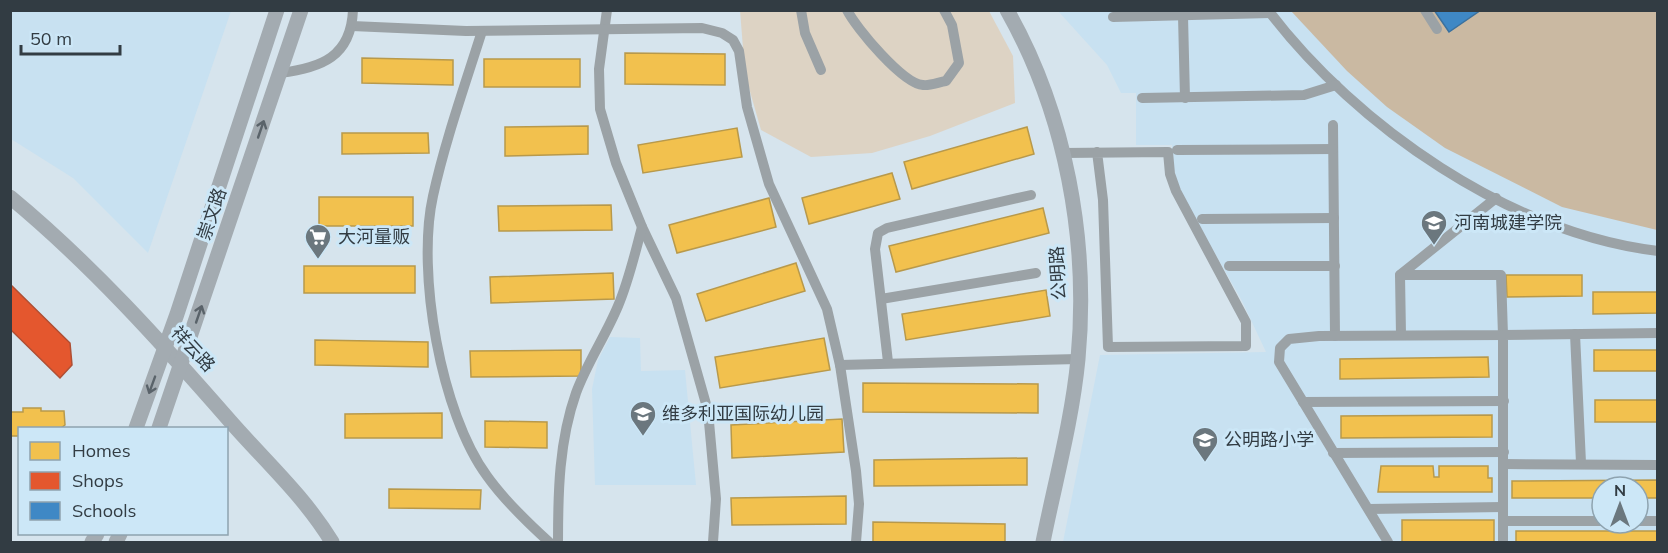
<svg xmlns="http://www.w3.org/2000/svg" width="1668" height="553" viewBox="0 0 1668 553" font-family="Mulish,'Noto Sans SC',sans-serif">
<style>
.built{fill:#c8e1f1;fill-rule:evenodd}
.green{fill:#ddd3c4}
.forest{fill:#cab9a2}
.homes{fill:#f2c14e;stroke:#b8994b;stroke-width:1.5}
.shops{fill:#e4572e;stroke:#af4f34;stroke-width:1.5}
.schools{fill:#3f88c5;stroke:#3b719e;stroke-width:1.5}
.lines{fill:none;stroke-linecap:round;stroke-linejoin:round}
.street{stroke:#9ba2a6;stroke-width:10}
.secondary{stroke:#a3abb1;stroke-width:15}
.oneway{stroke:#5a636a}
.labels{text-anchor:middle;stroke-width:6;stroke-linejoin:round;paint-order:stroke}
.street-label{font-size:18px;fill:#323c43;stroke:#cce7f7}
.poi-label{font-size:18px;fill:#323c43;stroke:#cce7f7;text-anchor:start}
</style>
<rect width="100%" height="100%" fill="#d6e4ed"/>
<g class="built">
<path d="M10,11H231L148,253L73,178L11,139Z"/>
<path d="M1058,11H1657V542H1063L1100,355L1266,352L1242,301L1180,192L1173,166L1172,145H1136V93H1121L1107,65ZM1602,487H1638V523H1602Z"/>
<path d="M610,337L640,338L641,371L685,370L696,485H595L592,389L598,360Z"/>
</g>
<path class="green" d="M740,10L989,11L1013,56L1015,103L930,136L872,153L811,157L761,130L745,74Z"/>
<path class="forest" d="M1291,11H1657V230L1562,207L1445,148L1387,107L1347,71Z"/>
<g class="homes">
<path d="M625,53L725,54V85L625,84Z"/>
<path d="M362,58L453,60V85L362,83Z"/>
<rect x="484" y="59" width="96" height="28"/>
<path d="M588,126V154L505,156V127Z"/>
<path d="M1027,127L1034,154L912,189L904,162Z"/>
<path d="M737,128L742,157L643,173L638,145Z"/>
<path d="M342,133H428L429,153L342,154Z"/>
<path d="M892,173L900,199L809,224L802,198Z"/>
<rect x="319" y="197" width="94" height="29"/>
<path d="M769,198L776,227L677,253L669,225Z"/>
<path d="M611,205L612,230L499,231L498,206Z"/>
<path d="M1043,208L1049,233L896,272L889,246Z"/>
<path d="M796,263L805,291L706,321L697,294Z"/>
<rect x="304" y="266" width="111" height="27"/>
<path d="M613,273L614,299L491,303L490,277Z"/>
<path d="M1506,275H1582V296L1507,297Z"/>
<path d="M1046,290L1050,316L906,340L902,314Z"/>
<path d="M1593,292H1658V313L1593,314Z"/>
<path d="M824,338L830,370L720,388L715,357Z"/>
<path d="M315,340L428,342V367L315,365Z"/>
<path d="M581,350V376L471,377L470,351Z"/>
<rect x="1594" y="350" width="64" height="21"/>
<path d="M1488,357L1489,377L1340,379V359Z"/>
<path d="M863,383L1038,384V413L863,412Z"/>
<rect x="1595" y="400" width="63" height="22"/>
<path d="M23,408H41V411H64L65,425L61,428H20V436H10V412H23Z"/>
<path d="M442,413V438H345V414Z"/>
<path d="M1492,415V437L1341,438V416Z"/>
<path d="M842,419L844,452L732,458L731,425Z"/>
<path d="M485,421L547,422V448L485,447Z"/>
<path d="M1027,458V485L874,486V460Z"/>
<path d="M1381,466H1433L1434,477H1439V466H1488V478H1492V492H1378Z"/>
<path d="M1658,480V498H1638V487H1602V498H1512V481Z"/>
<path d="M389,489L481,490L480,509L389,508Z"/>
<path d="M846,496V524L732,525L731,498Z"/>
<rect x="1402" y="520" width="92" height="22"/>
<path d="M873,522L1005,524V542H873Z"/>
<rect x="1516" y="531" width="142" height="11"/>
</g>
<path class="shops" d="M10,284L70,343L72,365L60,378L10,329Z"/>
<path class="schools" d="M1434,10H1481L1449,32Z"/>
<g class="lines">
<g class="street">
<path d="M607,10L599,69L600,109L616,163L642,227L676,298L708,411L716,499L713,542"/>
<path d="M801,10L805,33L821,70"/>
<path d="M847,10C856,28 903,84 923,85C930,86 939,82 946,81L959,63L952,25L944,10"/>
<path d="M1268,10C1357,127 1510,233 1658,251"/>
<path d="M1425,10L1437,29"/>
<path d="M1183,16L1185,98"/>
<path d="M1113,17L1270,13"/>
<path d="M352,26L466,31L702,28L722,33L733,40L739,51L747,107L769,184L827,309L840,365L856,471L859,504L856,542"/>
<path d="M482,31C465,85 445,141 433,196C416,272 441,414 487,476C504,500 527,522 549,542"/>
<path d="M280,73C321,68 351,57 353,10"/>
<path d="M1142,98L1304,95L1336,85"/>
<path d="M1333,125L1335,336"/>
<path d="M1177,150L1333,149"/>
<path d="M1063,153L1168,152L1170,174L1176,191L1246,322V346L1108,347L1103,200L1097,152"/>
<path d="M1202,219L1334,218"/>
<path d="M1229,266H1335"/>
<path d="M1400,275L1401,335"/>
<path d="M881,299L1036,273"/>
<path d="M1575,334L1581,463"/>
<path d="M888,362L875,249L878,233L887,228L1031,195"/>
<path d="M840,365L1078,359"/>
<path d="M1303,402L1504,401"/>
<path d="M1333,453L1504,452"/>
<path d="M1504,464L1658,465"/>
<path d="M1369,509L1503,507"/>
<path d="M1504,521H1602"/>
<path d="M1638,521H1658"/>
<path d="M558,542C558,492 559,441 576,393C587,363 606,335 618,306C629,280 635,253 642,227"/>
<path d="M1388,542L1279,362L1280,348L1289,339L1319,336L1503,335L1501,275H1400L1496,198"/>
<path d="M1503,542V335L1658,333"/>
</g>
<g class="secondary">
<path d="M1007,10C1066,114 1089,241 1078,359C1072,421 1055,482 1043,542"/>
<path d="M10,197C91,264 161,342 230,421C265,461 304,496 332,542"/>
<path d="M136,428L177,314L277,10"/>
<path d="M159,428L301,10"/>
<path d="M92,542L97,534"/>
<path d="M116,542L120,534"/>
</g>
</g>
<defs><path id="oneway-shaft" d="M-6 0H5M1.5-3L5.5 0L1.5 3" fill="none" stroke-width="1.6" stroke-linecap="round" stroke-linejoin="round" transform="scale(1.5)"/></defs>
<g class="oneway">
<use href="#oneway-shaft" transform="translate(261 129) rotate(-71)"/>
<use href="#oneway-shaft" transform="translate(199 314) rotate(-71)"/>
<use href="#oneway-shaft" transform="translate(152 385) rotate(110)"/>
</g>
<defs>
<g id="university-pin" transform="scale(1.35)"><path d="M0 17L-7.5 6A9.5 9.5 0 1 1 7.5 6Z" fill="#6b777e" stroke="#cce7f7"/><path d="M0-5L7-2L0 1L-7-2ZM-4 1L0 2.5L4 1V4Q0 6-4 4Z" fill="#fff"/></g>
<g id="supermarket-pin" transform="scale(1.35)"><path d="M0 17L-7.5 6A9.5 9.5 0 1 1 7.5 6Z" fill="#6b777e" stroke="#cce7f7"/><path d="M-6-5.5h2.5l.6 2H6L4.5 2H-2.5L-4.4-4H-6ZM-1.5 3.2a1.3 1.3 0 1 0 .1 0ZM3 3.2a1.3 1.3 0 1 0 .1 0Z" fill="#fff"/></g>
<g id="school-pin" transform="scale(1.35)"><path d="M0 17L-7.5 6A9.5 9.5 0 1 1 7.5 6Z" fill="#6b777e" stroke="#cce7f7"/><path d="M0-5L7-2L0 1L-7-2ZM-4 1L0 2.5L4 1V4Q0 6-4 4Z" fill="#fff"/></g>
</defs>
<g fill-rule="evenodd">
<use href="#university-pin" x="1434" y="223"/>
<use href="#supermarket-pin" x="318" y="237"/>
<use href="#school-pin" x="643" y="414"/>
<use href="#school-pin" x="1205" y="440"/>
</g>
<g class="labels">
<g class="street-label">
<text transform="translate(212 214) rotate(-71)" y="6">崇文路</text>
<text transform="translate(1058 273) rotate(-93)" y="6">公明路</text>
<text transform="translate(193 349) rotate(47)" y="6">祥云路</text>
</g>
<g class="poi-label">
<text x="1454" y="229">河南城建学院</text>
<text x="338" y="243">大河量贩</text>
<text x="662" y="420">维多利亚国际幼儿园</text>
<text x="1224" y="446">公明路小学</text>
</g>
</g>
<rect width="1668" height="553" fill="none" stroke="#323c43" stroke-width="24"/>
<rect x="18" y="427" width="210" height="108" fill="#cce7f7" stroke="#8ea3af" stroke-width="1.5"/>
<rect x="30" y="442" width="30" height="18" fill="#f2c14e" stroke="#8ea3af" stroke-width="1.5"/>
<text x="72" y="457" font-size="18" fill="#323c43">Homes</text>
<rect x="30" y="472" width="30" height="18" fill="#e4572e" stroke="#8ea3af" stroke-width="1.5"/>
<text x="72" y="487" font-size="18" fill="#323c43">Shops</text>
<rect x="30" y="502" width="30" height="18" fill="#3f88c5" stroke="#8ea3af" stroke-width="1.5"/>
<text x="72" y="517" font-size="18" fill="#323c43">Schools</text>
<g transform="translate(1620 505)"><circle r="28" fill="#cce7f7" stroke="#8ea3af" stroke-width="1.5"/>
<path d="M0-4.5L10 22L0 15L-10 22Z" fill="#6b777e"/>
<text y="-9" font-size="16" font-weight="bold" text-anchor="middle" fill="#323c43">N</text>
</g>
<path d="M21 45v9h99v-9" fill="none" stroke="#323c43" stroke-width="3"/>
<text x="30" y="45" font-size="18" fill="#323c43" stroke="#cce7f7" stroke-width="4.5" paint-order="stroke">50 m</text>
</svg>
